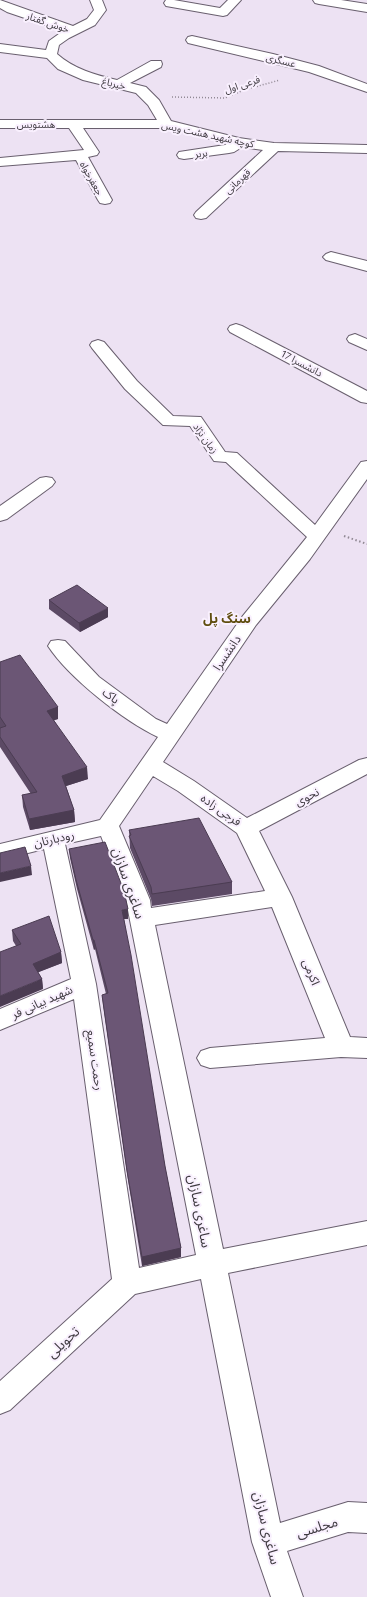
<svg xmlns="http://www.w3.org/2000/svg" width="367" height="1597" viewBox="0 0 367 1597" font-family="Figtree,'Noto Sans Arabic',sans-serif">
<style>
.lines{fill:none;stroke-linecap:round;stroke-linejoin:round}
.minor-casing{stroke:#695f6e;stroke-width:2}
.path-far1{stroke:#918994;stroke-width:1.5;stroke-dasharray:1 2;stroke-linecap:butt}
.path{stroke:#918994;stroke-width:2;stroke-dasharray:1.5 2.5;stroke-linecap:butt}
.minor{fill:#fff;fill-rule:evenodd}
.wall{fill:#5c4a65}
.shaded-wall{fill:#4b3c52}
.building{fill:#6b5675;stroke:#4b3c52}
.labels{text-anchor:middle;stroke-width:4;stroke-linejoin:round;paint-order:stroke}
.far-street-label{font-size:10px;fill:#3f3a41;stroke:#f9f0fe}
.street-label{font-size:12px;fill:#3f3a41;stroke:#f9f0fe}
.neighbourhood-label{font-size:13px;font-weight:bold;fill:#5f4d0e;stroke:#f9f0fe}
.near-street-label{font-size:14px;fill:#3f3a41;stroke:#f9f0fe}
</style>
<rect width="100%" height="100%" fill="#ede2f3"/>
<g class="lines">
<g class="minor-casing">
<g id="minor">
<path d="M0,0L73,26L87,19L94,10L90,0H102L106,10L95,25L69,38L59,45L57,54C74,69 95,75 117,80L151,61H161L162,64L161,67L130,83L146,87L159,100L171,121L239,138L274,143L367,145V153L278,151L206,218L201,219L196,218L194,215L196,212L263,150L242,147L234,152L229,153L184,159L179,158L177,155L179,152L225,145L228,143L166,128H83L99,152L97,155L88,157L112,200L110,203L105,204L100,203L98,200L76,160L0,166V158L84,150L69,128H0V120H157L148,105L136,93L83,80L58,69L47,58L0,52V44L46,50L49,41L63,31L7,12L0,8Z"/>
<path d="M166,0H174L220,8L228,0H241L227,15L223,16L166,6L164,3Z"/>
<path d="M313,0H341L367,4V12L319,4L315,3Z"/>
<path d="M192,36L273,54L319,66L367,84V92L309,72L188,43L186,40L188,37Z"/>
<path d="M331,252L367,261V271L326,260L323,257L326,254Z"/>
<path d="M236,324L242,326L367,391V403L361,402L230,332L228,329L230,326Z"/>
<path d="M355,334L367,339V350L349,342L347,339L349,336Z"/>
<path d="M98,340L104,342L137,381L173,416L201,417L225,452L237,453L315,525L361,462L367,461V479L310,559L256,625L163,762L194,781L247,818L359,760L367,758V774L259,831L292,897L350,1037L367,1038V1058L341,1057L210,1068L201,1065L197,1058L201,1051L210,1048L325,1038L272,907L155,925L223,1249L367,1221V1245L228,1273L280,1523L348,1502L367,1503V1533L348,1532L287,1551L303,1597H271L252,1542L201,1279L135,1294L10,1410L0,1414V1381L112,1279L74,999L0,1030V1009L71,979L44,849L0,860V844L100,820L158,737C124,721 69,678 48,646L51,641L58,640L65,641L99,677L156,719L167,724L242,617L307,537L226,462L214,461L190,426L163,425L125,389L92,348L90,345L92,342ZM153,776L178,791L237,833L265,891L151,908L150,900L119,826ZM101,836L126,900L196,1255L139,1268L96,984L65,844Z"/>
<path d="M46,477L52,478L55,482L52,486L7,519L0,521V506L40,478Z"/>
</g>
</g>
<path class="path-far1" d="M172,97L225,98L244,90L280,80"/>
<path class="path" d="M344,536L367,544"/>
<use href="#minor" class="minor"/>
</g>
<g class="wall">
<path d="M49,600L108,617L80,632L49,609Z"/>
<path d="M0,662L58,707V719L54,720L88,779L66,786L74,810L75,822L30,830L23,807L22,795L31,794L0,747Z"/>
<path d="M129,830L232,882V894L152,906L151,899L130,848Z"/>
<path d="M69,849L128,919H124L165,1166L181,1248V1257L142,1266L128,1180L103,1004L102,995L106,994L95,949L94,950L77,889L70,858Z"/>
<path d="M12,930L61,952L62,963L38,972L42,979L43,989L13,941Z"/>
</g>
<g class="shaded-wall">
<path d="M108,608V617L80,632L79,623Z"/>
<path d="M58,707V719L48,722L47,711Z"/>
<path d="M87,767L88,779L63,787L62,776Z"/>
<path d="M74,810L75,822L30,830L29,819Z"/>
<path d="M31,866L32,875L0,882V873Z"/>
<path d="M128,909V919H123L122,910Z"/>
<path d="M93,940H94L95,949L94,950Z"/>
<path d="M61,952L62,963L34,974L33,964Z"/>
<path d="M42,979L43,989L0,1007V996Z"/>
<path d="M181,1248V1257L142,1266V1257Z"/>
</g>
<g class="building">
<path d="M77,585L108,608L79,623L49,600Z"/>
<path d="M20,655L58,707L47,711L87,767L62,776L74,810L29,819L22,795L37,792L0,737V728L6,726L0,717V662Z"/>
<path d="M199,818L232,882L152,894L151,887L129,836L131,835L129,830Z"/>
<path d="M105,842L124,891L128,909L122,910L131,955L165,1166L181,1248L142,1257L127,1171L102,995L108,993L94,940H93L76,880L69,849Z"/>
<path d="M25,847L31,866L0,873V853Z"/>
<path d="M49,916L61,952L33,964L42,979L0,996V952L21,944L12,930Z"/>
</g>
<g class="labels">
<g class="far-street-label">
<text transform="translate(48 22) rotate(19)" y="4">خوش گفتار</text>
<text transform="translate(281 60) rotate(14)" y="4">عسگری</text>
<text transform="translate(114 83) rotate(14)" y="4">خیرباغ</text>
<text transform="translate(242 84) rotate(-18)" y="4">فرعی اول</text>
<text x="36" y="128">هشتویس</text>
<text transform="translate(208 134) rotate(12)" y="4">کوچه شهید هشت ویس</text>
<text transform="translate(201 153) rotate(-8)" y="4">بربر</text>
<text transform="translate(92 178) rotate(61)" y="4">جعفرخواه</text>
<text transform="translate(237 181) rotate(-43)" y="4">قهرمانی</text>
<text transform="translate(302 363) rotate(28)" y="4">دانشسرا 17</text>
<text transform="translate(206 438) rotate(54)" y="4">زمان نژاد</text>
</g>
<g class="street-label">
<text transform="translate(227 653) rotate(-56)" y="4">دانشسرا</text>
<text transform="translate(111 696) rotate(36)" y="4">پاک</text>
<text transform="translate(307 797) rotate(-28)" y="4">نحوی</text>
<text transform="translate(221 810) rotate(35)" y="4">فرجی زاده</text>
<text transform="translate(54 839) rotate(-13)" y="4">رودبارتان</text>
<text transform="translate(311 972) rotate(68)" y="4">اکرمی</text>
<text transform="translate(42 1002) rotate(-24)" y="4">شهید بیانی فر</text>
<text transform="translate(95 1060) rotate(82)" y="4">رحمت سمیع</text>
</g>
<g class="neighbourhood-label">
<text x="227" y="623">سنگ پل</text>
</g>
<g class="near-street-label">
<text transform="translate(129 883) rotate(71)" y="5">ساغری سازان</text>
<text transform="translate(200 1211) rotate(79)" y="5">ساغری سازان</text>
<text transform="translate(63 1342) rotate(-43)" y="5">تحویلی</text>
<text transform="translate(317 1527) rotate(-17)" y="5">مجلسی</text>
<text transform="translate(267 1528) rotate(76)" y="5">ساغری سازان</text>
</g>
</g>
</svg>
